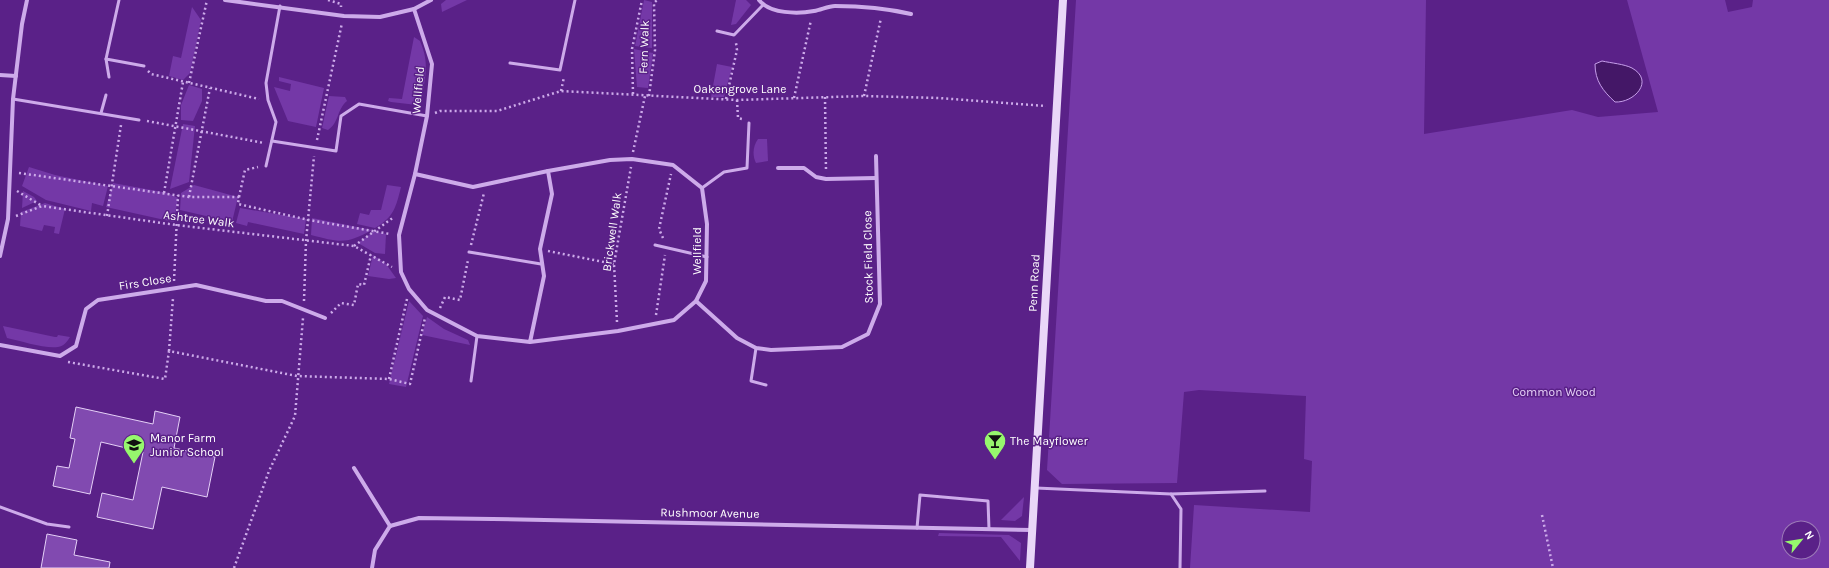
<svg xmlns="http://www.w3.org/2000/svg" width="1829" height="568" viewBox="0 0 1829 568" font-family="Karla,sans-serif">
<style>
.green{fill:#7438a7;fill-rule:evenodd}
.water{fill:#441767;stroke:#c79feb}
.building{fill:#814ab0;stroke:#e5d0f7}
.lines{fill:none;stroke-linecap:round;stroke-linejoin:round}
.path{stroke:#cdabea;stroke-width:2.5;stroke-dasharray:2 3;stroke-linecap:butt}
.service{stroke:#cdabea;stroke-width:3}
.minor{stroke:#cdabea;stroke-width:4}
.secondary{stroke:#e9d7f8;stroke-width:8}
.labels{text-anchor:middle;stroke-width:3;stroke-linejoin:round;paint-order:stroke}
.street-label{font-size:12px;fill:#fff;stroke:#5a2188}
.park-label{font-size:12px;fill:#e5d0f7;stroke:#5a2188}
.poi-label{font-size:12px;fill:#fff;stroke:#5a2188;text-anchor:start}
</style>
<rect width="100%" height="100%" fill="#5a2188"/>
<g class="green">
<path d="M446,0H467L442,12L441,4Z"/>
<path d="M644,0L652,2V48L635,46Z"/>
<path d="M736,0H746L751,5L736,24L731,25Z"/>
<path d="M1076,0H1426L1424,134L1572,110L1598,117L1658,112L1627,0H1725L1728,12L1752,7L1753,0H1829V568H1190L1194,505L1310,512L1312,461L1304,459L1306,396L1199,390L1184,392L1177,483L1062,484L1047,470ZM1789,528H1813V552H1789Z"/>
<path d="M192,7L201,20L190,73L183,80L169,76L173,56L181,58Z"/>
<path d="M414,37L420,41C430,64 425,78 421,102L417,105L391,102L388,101L389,98L402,99Z"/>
<path d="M634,49L653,53L648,88L637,87Z"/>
<path d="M717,64L732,67L724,97H711Z"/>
<path d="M279,77L324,88L316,127L288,121L274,87L290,91L291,84L279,81Z"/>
<path d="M189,85L202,89V101L193,121L181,120V105Z"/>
<path d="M329,96L345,97L347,101C337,109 339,123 328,130L322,128Z"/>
<path d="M183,124L195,126L189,182L170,189Z"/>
<path d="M758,139H767L768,161L756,163C752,155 753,146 758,139Z"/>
<path d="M29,167L55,175L108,186L103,206L92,203L91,211L46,200L22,186Z"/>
<path d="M113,183L168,193L178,198L174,222L106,207Z"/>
<path d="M194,185L238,197L232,222L180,210L181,193Z"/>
<path d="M387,185L401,187C396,207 394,217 375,228L357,224L360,213L369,215L371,210H381Z"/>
<path d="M23,191L34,197L37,201L22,208Z"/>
<path d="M45,203L65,209L59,234L54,233L55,227L44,225L42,231L20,226L21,212Z"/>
<path d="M240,208L306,219L304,234L248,222L247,226L236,223Z"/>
<path d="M312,218L372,230C345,245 339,242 311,235Z"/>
<path d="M374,231L386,234L385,254L375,253L358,243Z"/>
<path d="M373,255L386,264L396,278L389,279L368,276Z"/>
<path d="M409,301L423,316L406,387L389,384Z"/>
<path d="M427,317L444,329L468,340L470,345L422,335Z"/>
<path d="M3,326L55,337H57L58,335L70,337C67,342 64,346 58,347C45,349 21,341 7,338Z"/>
<path d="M1024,497L1022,516L1015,521L1001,520Z"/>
<path d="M939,533L1009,535L1021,543L1020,561L1001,537L938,536Z"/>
</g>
<path class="water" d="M1602,61C1611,63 1624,64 1632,68C1655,81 1634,103 1615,102C1603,91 1595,81 1595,64Z"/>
<g class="building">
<path d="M76,407L153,424L155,411L180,417L174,448L215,457L207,497L162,487L153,529L97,517L102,493L133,500L143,452L101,442L90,494L53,486L57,466L69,468L75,439L70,438Z"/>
<path d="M47,534L77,540L74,555L110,562L109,568H41Z"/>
</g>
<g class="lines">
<g class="path">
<path d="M328,0L341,4V7"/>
<path d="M148,71L151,74L259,99"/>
<path d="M189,83L207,0"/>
<path d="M561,91L564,77"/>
<path d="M633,94L632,49L642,0"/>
<path d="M649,96L655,50L654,3L657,0"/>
<path d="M864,96L881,18"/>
<path d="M825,97L826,171"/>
<path d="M794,98L811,20"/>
<path d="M726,99L737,50L736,43"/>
<path d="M737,100L738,118L742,119"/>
<path d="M435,113L440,111H497L561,91L737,100L864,96L939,98L1046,106"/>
<path d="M147,121L264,143"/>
<path d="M317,140L342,23"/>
<path d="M633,152L645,96"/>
<path d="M19,173L189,197H239L238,204L309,220L390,234"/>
<path d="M17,191L42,206"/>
<path d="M164,193L183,82"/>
<path d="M189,197L210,88"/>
<path d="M239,197L245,170L258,167"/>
<path d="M16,216L42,206L176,225L354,246L392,267"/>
<path d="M107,216L121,125"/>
<path d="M663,238L659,229L671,174"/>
<path d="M471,245L484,193"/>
<path d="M354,246L394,217"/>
<path d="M548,251L614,264"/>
<path d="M174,281L178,195"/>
<path d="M304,301L306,241L314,156"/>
<path d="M440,308L445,297L460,300L468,260"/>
<path d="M331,313L341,303L354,305L358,284L364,285L371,255"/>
<path d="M656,315L665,255"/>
<path d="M617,322L614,264L631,167"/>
<path d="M169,351L173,298"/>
<path d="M68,362L165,379L169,351L297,376L389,379L410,384L425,318"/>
<path d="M389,379L407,299"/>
<path d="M1542,515L1553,568"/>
<path d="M234,568L269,471L295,416L303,318"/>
</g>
<g class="service">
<path d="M717,31L734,35L763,5"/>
<path d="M106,59L144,66"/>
<path d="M510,63L560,70L575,0"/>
<path d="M109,77L106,59L119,0"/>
<path d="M13,99L139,120"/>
<path d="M101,113L106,95"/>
<path d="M272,141L336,151L341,116L359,104L427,116"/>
<path d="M266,166L276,122L268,100L266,83L280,6"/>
<path d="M702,188L724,172L747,168L749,123"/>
<path d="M655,245L707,257"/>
<path d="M469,252L541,264"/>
<path d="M756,348L751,381L766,385"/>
<path d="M471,381L477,336"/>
<path d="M1036,488L1171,494L1181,509L1180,568"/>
<path d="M1171,494L1265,491"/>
<path d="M0,507L47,524L69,527"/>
<path d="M917,528L920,495L988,501L989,529"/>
</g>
<g class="minor">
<path d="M225,0L344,16L380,17L414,9L431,0"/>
<path d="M759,0C770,14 798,14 814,11C821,10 828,6 835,6C861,6 885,8 911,14"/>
<path d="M414,9L432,64L427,116L415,174L399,235L401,272L409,289L427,310L477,336L530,342L618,331L674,320L696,301L706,281L707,224L702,188L673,165L632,159L610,160L548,171L552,194L540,249L544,276L530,342"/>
<path d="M0,75L16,76"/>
<path d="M778,168H804L816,177L826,179L876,178"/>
<path d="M415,174L473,187L548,171"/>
<path d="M0,256L8,219L13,99L22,24L27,0"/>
<path d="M696,301L737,338L756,348L771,350L842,347L868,334L880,304L876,156"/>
<path d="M0,345L60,356L76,346L86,309L98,300L196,285L266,301H282L325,318"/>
<path d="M354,468L390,526"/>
<path d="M390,526L419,518L493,519L1032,530"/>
<path d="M372,568L375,550L390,526"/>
</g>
<path class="secondary" d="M1030,568L1063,0"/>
</g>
<defs>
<g id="bar-pin" transform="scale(1.15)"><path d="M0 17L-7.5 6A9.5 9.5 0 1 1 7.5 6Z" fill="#96f76d" stroke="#5a2188"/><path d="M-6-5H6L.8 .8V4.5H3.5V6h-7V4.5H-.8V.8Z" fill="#111"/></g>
<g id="school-pin" transform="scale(1.15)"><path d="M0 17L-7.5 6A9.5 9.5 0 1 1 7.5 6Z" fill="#96f76d" stroke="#5a2188"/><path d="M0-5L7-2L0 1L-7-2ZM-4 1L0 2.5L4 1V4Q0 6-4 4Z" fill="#111"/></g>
</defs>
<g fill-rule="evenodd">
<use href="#bar-pin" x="995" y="441"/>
<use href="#school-pin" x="134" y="445"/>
</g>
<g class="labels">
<g class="street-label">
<text transform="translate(644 47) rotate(-88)" y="4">Fern Walk</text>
<text x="740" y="93">Oakengrove Lane</text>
<text transform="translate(418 90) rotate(-85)" y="4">Wellfield</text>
<text transform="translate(199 219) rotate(7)" y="4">Ashtree Walk</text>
<text transform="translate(612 232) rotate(-82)" y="4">Brickwell Walk</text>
<text transform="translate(697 251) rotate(-90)" y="4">Wellfield</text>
<text transform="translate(868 257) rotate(-91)" y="4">Stock Field Close</text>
<text transform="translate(145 282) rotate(-9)" y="4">Firs Close</text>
<text transform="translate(1034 283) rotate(-87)" y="4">Penn Road</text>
<text transform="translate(710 513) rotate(1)" y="4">Rushmoor Avenue</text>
</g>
<g class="park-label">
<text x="1554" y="396">Common Wood</text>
</g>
<g class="poi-label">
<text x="150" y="442">Manor Farm<tspan x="150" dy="14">Junior School</tspan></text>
<text x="1010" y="445">The Mayflower</text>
</g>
</g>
<g transform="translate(1801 540) rotate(60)"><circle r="19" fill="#5a2188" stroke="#9c7ab8"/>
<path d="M0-3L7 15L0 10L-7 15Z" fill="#96f76d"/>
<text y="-6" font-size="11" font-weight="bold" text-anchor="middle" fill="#ffffff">N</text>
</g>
</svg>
